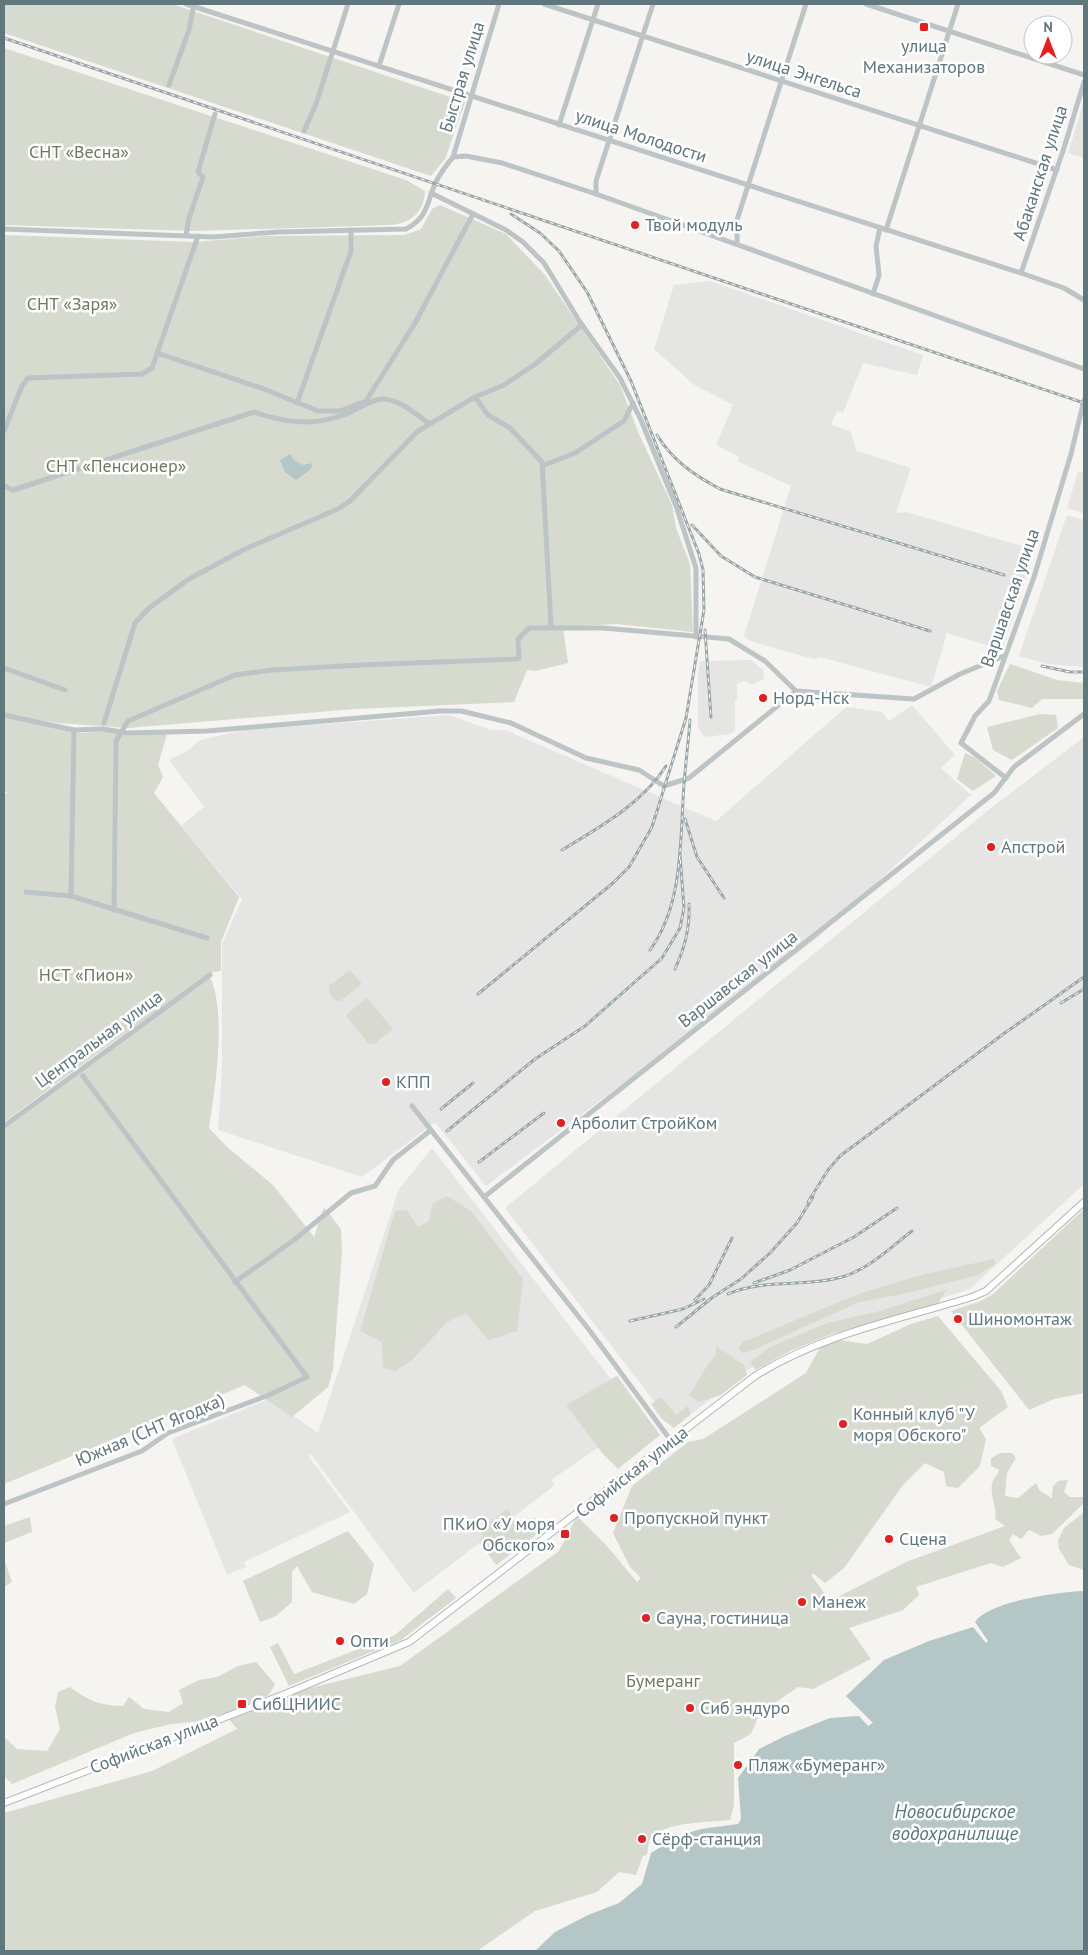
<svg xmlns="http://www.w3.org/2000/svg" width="1088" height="1955" viewBox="0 0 1088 1955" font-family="'PT Sans',sans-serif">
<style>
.built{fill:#e5e5e4}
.green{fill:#d6dacf}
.water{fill:#b5c6c7}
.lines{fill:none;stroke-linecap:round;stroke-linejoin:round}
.major-casing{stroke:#b1b8ba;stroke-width:8}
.minor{stroke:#bdc4c6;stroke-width:5}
.major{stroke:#fff;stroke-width:6}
.rail-casing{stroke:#9ca7aa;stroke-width:3}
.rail{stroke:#fff;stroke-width:1;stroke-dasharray:4;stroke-linecap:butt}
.poi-dot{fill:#e81d1e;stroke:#fff;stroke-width:2}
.labels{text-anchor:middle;stroke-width:5;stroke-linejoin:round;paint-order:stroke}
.poi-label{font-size:18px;fill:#5f777d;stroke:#fff;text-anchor:start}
.street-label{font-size:18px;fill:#5f777d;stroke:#fff}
.park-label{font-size:18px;fill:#6c7a62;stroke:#fff}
.water-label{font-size:19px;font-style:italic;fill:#597879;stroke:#fff}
</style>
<rect width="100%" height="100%" fill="#f5f4f0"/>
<g class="built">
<path d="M1084,101V158L1068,153Z"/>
<path d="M710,281L923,355L917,375L863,363L843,413L837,411L831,425L850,431L857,451L911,468L896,513L907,512L1035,550L1002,650L947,633L931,687L820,657L814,659L750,641L744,636L791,486L737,461L739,457L716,445L733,405L693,384L654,349L674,285Z"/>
<path d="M1078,472L1084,473V513L1067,508Z"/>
<path d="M1067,515L1084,520V667L1047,664L1019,656Z"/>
<path d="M751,660L763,670L764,679L751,685L744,681L737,684V700H735V730L730,734L705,737L698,727V676L700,661Z"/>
<path d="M912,705L955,755L941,768L971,795L815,940L486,1186L435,1122L362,1177L218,1130L222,1069V944L242,899L181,826L204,807L169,760L187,751L200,740L244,730L449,715L491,730H505L716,821L846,707L882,712L889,721Z"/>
<path d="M1084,737V1184L970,1289L790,1347L749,1369L674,1427L505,1208L986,812Z"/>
<path d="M432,1148L641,1418L551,1480L555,1485L414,1593L310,1453L309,1457L350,1512L244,1562L246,1567L227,1575L172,1439L269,1399L318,1433L399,1189Z"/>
</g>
<g class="green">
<path d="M4,4H172L465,102L445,159L431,176L4,33Z"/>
<path d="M4,48L406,180L425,191C424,212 411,223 391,225L194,231L4,225Z"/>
<path d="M440,205L506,234L545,275L620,385L639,434L672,505L676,528L690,564L693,632L616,624L563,627L568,663L535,671L527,670L514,702L355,709L128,728L58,723L4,714V235L193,242L268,236L405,235L421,229L432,209Z"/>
<path d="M1010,664L1057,680L1084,683V699H1042L1032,708L999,700L997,691Z"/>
<path d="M1040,714L1056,715L1058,728L1012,760L993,750L987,727Z"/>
<path d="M4,717L81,733L114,731L167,734L158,765L163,777L154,793L239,897L221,942V971L213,972L110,1044L4,1122V794L8,793L4,791Z"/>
<path d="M965,753L977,759L996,776L973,791L957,779Z"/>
<path d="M350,970L362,984L340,1001C332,1001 328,994 329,986Z"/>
<path d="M210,977C227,1013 215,1089 209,1128L226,1146L273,1185L314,1237L324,1207L341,1229L342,1253L333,1370L328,1387L292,1417L245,1385L4,1484V1128Z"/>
<path d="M367,998L393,1029L374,1044H369L347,1017V1014Z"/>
<path d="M447,1196L471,1211L523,1279L517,1331L488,1340L466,1313L447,1322L413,1359L395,1371L383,1368L382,1342L360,1331L395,1211L407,1210L418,1227L429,1221L432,1204Z"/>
<path d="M1084,1209V1393L1054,1399L1029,1410L951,1311L981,1301L993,1294Z"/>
<path d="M994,1259L995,1264L978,1275L903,1294L859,1302L751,1351L741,1353L739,1347L743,1342L861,1293L925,1274Z"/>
<path d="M946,1290L938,1304L832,1334L792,1350L755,1370L750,1362L770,1347L827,1323L876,1312Z"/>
<path d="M938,1316L1001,1391L1008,1407L979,1428L986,1439L980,1466L958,1488L946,1486L944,1472L925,1463L903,1485L844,1568L825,1583L814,1574L811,1575L830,1601L906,1562L1005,1526L995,1519C998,1507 988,1493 993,1481C995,1476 998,1475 999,1470L991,1466V1458L1000,1453H1012L1016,1458L1007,1473L1005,1496L1018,1498L1036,1483L1040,1491L1052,1498L1053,1486L1058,1481L1068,1480L1064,1492L1070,1497H1084V1503L1052,1534L1041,1536L1029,1530L1021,1539L1013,1534L1009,1540L1021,1558L1003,1567L991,1563L916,1587L919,1595L903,1610L849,1628L871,1659L813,1689L798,1687L760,1713L751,1734L734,1743V1805L730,1820C712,1822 660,1822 650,1839C648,1843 648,1850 647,1855L643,1856L636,1875L619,1872L597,1892L535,1911L477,1951H4V1813L152,1771L237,1729L224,1713L202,1721L171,1724L134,1733L12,1784L4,1776V1737L17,1749L47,1751L60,1729L55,1707L58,1692L70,1687C87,1700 101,1706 123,1706L129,1697L144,1709L169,1712L183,1703L179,1690L199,1680L217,1677L238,1666L256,1662L275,1684L269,1695L249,1703L400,1666L559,1551L577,1516L607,1546L637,1582L641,1578L630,1567L613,1533L632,1486L688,1442L703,1439L806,1373L825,1338L867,1344L911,1324Z"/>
<path d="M716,1346L744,1365L747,1375L721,1395L699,1402L689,1395C699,1381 705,1366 716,1355Z"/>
<path d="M617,1376L660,1435L618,1469L603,1454L566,1405Z"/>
<path d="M661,1397L676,1415L688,1406L691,1414L674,1428L662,1419L651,1404Z"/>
<path d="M507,1509L515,1521L535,1518L541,1531L496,1565L479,1541L483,1537L479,1530Z"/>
<path d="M1083,1513L1084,1514V1570L1069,1565L1059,1549L1058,1540L1064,1528Z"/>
<path d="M30,1517L32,1532L4,1543V1526Z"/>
<path d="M348,1531L374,1564L367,1594L354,1604L312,1592L297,1566L292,1572V1602L276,1616L260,1622L243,1581Z"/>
<path d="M4,1559L12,1582L4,1587Z"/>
<path d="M448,1589L456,1598L401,1640L289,1686L270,1647L278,1643L294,1674L395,1635Z"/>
</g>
<g class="water">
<path d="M290,454L294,460L303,465L313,463L311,469L296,480L285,472L280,460Z"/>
<path d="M1084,1591V1951H535L555,1932L588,1915L619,1903L642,1884L651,1853L678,1836L701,1829L738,1824L741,1819L738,1778L759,1749L785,1736L830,1718L859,1716L868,1726L873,1723L846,1696L884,1660L929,1641L973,1627L986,1643L988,1641L975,1622C989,1601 1059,1592 1084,1591Z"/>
</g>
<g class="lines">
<g class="major-casing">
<path id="major" d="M4,1803L285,1694L409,1642L755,1376C822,1334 898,1320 972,1297L986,1291L1084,1202"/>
</g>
<g class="minor">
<path d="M186,4L1021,273L1064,288L1084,300"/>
<path d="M544,4L1057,170"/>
<path d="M866,4L1084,75"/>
<path d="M379,66L399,4"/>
<path d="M169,85L189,30L194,4"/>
<path d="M559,125L598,4"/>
<path d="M304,131L316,104L348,4"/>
<path d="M453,157L499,4"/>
<path d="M431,193L506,230L523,242L544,263L580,322L620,378L641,420L676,506L696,568V637"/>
<path d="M596,194V181L653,4"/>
<path d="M4,229L213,237L278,232L406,229C428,217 426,205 435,184C439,174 446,166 453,157L466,156L502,163L596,194L1084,369"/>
<path d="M886,230L958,4"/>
<path d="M186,235L189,218L203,177L198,172L215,114"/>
<path d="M737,244V220L806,4"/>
<path d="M1021,273L1064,148L1084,82"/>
<path d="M873,294L879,275L876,246L880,228"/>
<path d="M157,353L264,389L318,411H340L366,401L415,323L473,214"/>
<path d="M475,397L488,415L510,428L542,462L551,626"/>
<path d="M297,403L351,251V230"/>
<path d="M4,431L22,386L28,378L142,374L152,368L198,236"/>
<path d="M542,466L575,453L624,421L633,403"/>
<path d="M4,486L13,490L254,412C287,423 315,427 349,413C358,409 374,398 384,399C400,400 416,414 428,423"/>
<path d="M4,668L65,690"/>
<path d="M4,715L74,730L103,729L127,733L207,731L440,711H461L511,723L586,758L639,770L664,786L689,778L796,691"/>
<path d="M104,723L135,623L149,608L189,579L245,549L338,509L350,501L418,431L475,397L504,385L534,365L582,325"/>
<path d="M1006,778L961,743L975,716L989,701L1034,577L1071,454L1084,400"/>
<path d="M26,892L71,896L207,938"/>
<path d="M71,896L74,730"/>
<path d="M114,910L116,741L128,721L235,675L273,670L361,665L515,659L519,658L518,639L529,628H603L729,639L765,661L796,691L914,699L960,674L1004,656"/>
<path d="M412,1106L590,1331L672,1442"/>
<path d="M4,1126L210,975"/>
<path d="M484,1197L994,793L1014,767L1084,714"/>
<path d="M235,1282L294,1240L351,1193L375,1186L393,1160L431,1130"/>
<path d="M4,1504L142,1451L168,1433L269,1395L307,1377L83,1076"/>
</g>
<use href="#major" class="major"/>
<g class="rail-casing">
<g id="rail">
<path d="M4,38L1084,403"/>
<path d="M657,435C673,461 694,475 720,489L1004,575"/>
<path d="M692,525L721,556L755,577L930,631"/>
<path d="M705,630L711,717"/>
<path d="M1042,666L1070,672H1084"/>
<path d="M685,819L697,857L724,898"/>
<path d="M562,850C600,827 643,803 666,766"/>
<path d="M650,950C681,907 680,852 683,801C684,774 688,747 690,720"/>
<path d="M675,969C685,947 690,928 689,904"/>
<path d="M478,994L613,883L629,867L652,827L686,718L704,610L703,570L699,554L631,381L587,292L559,251L540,233L511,214"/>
<path d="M1061,1003L1084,989"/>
<path d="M441,1109L473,1083"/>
<path d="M447,1131L535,1059L585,1026L662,958L680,928L684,908L680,855"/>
<path d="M479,1162L544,1113"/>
<path d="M808,1202L828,1170L840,1156L1002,1035L1084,977"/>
<path d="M754,1283L790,1270L854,1237L897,1208"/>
<path d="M728,1294C765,1278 807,1288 845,1276C870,1268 891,1247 912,1231"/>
<path d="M695,1300L709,1285L732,1238"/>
<path d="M630,1321L683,1309L704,1299"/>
<path d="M676,1327L713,1297L741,1279L770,1253L797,1223L813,1197"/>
</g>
</g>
<use href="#rail" class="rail"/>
</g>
<g class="poi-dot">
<rect x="919" y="22" width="10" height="10" rx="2.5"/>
<circle cx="635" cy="225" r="5"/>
<circle cx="763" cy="698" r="5"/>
<circle cx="991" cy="847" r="5"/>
<circle cx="386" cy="1082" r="5"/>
<circle cx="561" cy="1123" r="5"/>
<circle cx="958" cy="1319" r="5"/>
<circle cx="843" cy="1424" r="5"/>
<circle cx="614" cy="1518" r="5"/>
<rect x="560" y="1529" width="10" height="10" rx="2.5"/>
<circle cx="889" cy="1539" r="5"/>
<circle cx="802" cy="1602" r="5"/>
<circle cx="646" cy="1618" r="5"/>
<circle cx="340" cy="1641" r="5"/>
<rect x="237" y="1699" width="10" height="10" rx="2.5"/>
<circle cx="690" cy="1708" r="5"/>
<circle cx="738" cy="1765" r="5"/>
<circle cx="642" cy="1839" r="5"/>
</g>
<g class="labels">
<g class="poi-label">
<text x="924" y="52" text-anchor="middle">улица<tspan x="924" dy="21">Механизаторов</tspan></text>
<text x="645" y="231">Твой модуль</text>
<text x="773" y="704">Норд-Нск</text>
<text x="1001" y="853">Апстрой</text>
<text x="396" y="1088">КПП</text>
<text x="571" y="1129">Арболит СтройКом</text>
<text x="968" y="1325">Шиномонтаж</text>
<text x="853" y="1420">Конный клуб "У<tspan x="853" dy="21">моря Обского"</tspan></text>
<text x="624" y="1524">Пропускной пункт</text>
<text x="555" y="1530" text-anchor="end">ПКиО «У моря<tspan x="555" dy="21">Обского»</tspan></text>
<text x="899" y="1545">Сцена</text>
<text x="812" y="1608">Манеж</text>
<text x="656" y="1624">Сауна, гостиница</text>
<text x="350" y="1647">Опти</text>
<text x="252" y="1710">СибЦНИИС</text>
<text x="700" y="1714">Сиб эндуро</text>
<text x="748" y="1771">Пляж «Бумеранг»</text>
<text x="652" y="1845">Сёрф-станция</text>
</g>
<g class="street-label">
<text transform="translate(804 74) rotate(18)" y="6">улица Энгельса</text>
<text transform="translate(462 77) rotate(-73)" y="6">Быстрая улица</text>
<text transform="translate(641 136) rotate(18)" y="6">улица Молодости</text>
<text transform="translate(1040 173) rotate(-72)" y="6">Абаканская улица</text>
<text transform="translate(1010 598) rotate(-71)" y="6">Варшавская улица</text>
<text transform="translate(738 979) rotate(-38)" y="6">Варшавская улица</text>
<text transform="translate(99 1039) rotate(-36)" y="6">Центральная улица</text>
<text transform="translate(150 1430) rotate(-23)" y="6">Южная (СНТ Ягодка)</text>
<text transform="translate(632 1472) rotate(-38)" y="6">Софийская улица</text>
<text transform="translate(154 1744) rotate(-21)" y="6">Софийская улица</text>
</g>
<g class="park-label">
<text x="79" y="158">СНТ «Весна»</text>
<text x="72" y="310">СНТ «Заря»</text>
<text x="116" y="472">СНТ «Пенсионер»</text>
<text x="86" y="981">НСТ «Пион»</text>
<text x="663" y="1687">Бумеранг</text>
</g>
<g class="water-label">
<text x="955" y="1818">Новосибирское<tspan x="955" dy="22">водохранилище</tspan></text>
</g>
</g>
<rect width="1088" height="1955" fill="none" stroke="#5f777d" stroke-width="10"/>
<g transform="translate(1048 40)"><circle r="24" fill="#ffffff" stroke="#bfc9cb"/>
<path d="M0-4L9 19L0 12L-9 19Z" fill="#e81d1e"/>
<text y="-8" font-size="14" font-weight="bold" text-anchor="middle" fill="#5f777d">N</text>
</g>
</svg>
